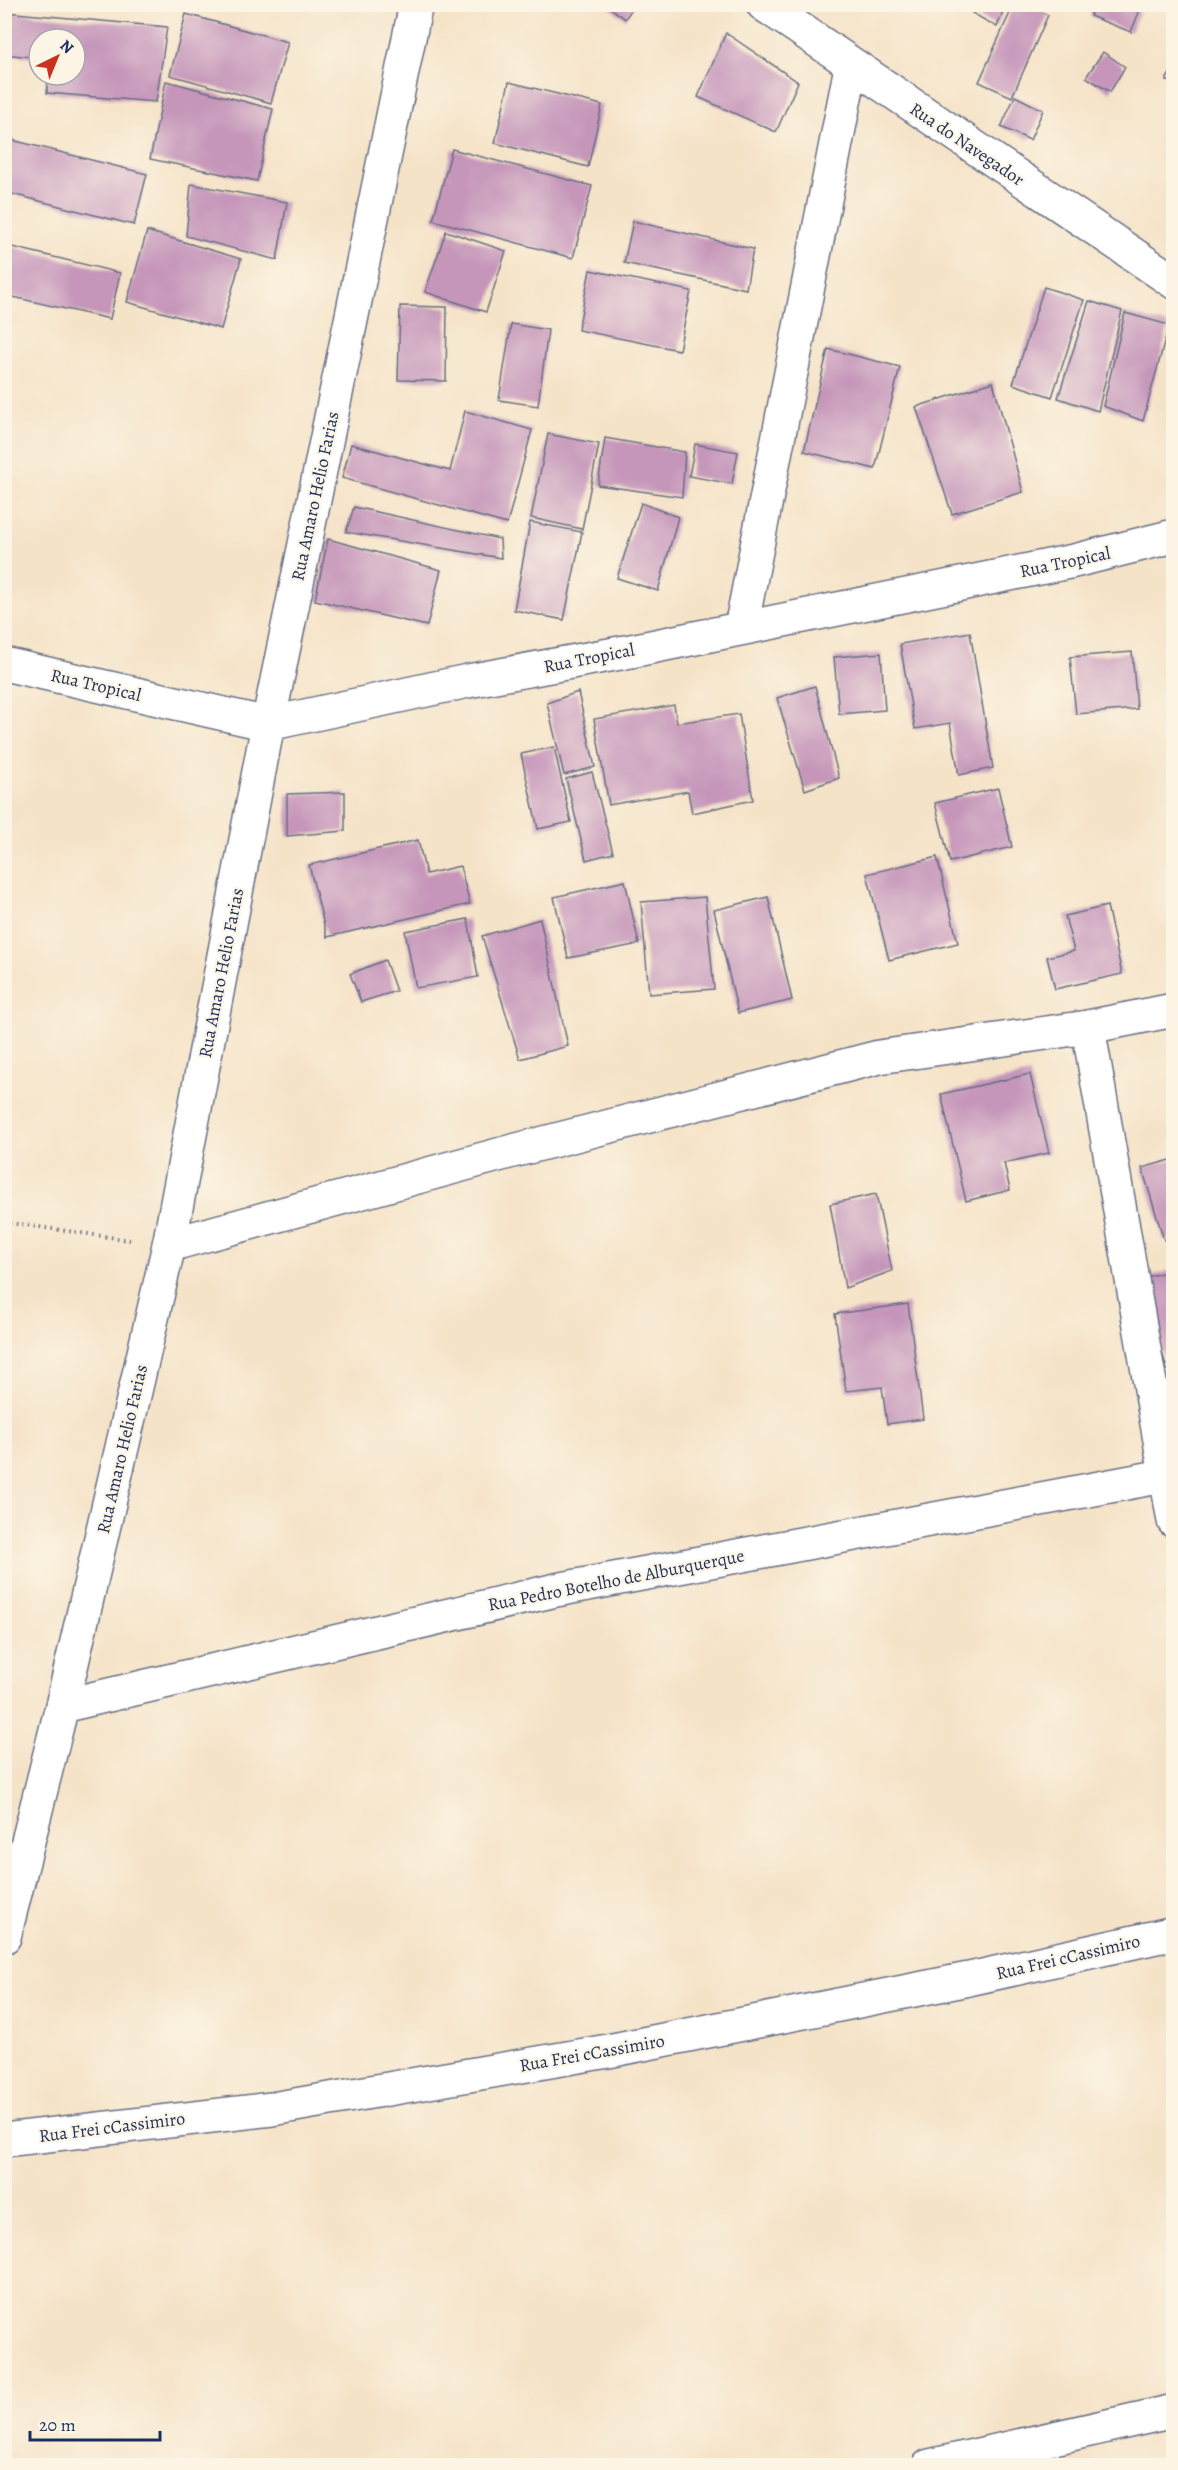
<svg xmlns="http://www.w3.org/2000/svg" width="1178" height="2470" viewBox="0 0 1178 2470" font-family="Alegreya,serif">
<style>
.building{fill:#c595ba}
.lines{fill:none;stroke-linecap:round;stroke-linejoin:round}
.minor-casing{stroke:#676e83;stroke-width:36}
.path{stroke:#676e83;stroke-width:4;stroke-dasharray:1.5 4.5;stroke-linecap:butt}
.minor{stroke:#fff;stroke-width:33}
.labels{text-anchor:middle;stroke-width:4.5;stroke-linejoin:round;paint-order:stroke}
.street-label{font-size:18px;fill:#1b2f5e;stroke:#fcf5e5}
</style>
<rect width="100%" height="100%" fill="#fcf5e5"/>
<filter id="ink" filterUnits="userSpaceOnUse"><feTurbulence type="fractalNoise" baseFrequency=".0167" numOctaves="2"/><feDisplacementMap in="SourceGraphic" scale="12" xChannelSelector="R" yChannelSelector="G"/><feConvolveMatrix kernelMatrix="1 2 1 2 8 2 1 2 1" color-interpolation-filters="sRGB"/></filter>
<filter id="wash" filterUnits="userSpaceOnUse"><feTurbulence type="fractalNoise" baseFrequency=".008" numOctaves="4" result="noise"/><feDisplacementMap in="SourceGraphic" scale="24" xChannelSelector="R" yChannelSelector="G"/><feGaussianBlur stdDeviation="1.35" result="paint"/><feColorMatrix in="noise" values="0 0 0 0 0 0 0 0 0 0 0 0 0 0 0 0 0 1.4 0 .05"/><feComposite in="paint" operator="in"/></filter>
<g filter="url(#wash)">
<rect width="100%" height="100%" fill="#f5e3c8"/>
<g id="blocks">
<g class="building">
<path d="M605,4H635L625,19Z"/>
<path d="M976,4H1006L997,27L972,13Z"/>
<path d="M1014,4H1024L1048,15L1012,97L979,82Z"/>
<path d="M1094,4H1127L1140,10L1131,32L1090,16Z"/>
<path d="M4,12L167,27L156,102L47,93L48,75H75V39H39V58L4,54Z"/>
<path d="M186,14L288,42L271,103L170,75Z"/>
<path d="M726,33L798,82L776,132L698,97Z"/>
<path d="M1103,52L1125,67L1110,92L1086,77Z"/>
<path d="M1174,67V84L1166,80Z"/>
<path d="M166,81L273,109L257,181L150,159Z"/>
<path d="M509,82L602,105L588,167L495,143Z"/>
<path d="M1015,96L1043,110L1030,140L1001,127Z"/>
<path d="M4,138L147,174L134,225L4,192Z"/>
<path d="M452,149L592,186L573,258L433,220Z"/>
<path d="M191,184L287,202L277,260L186,236Z"/>
<path d="M633,221L753,249L746,289L624,263Z"/>
<path d="M147,231L241,259L221,329L127,302Z"/>
<path d="M446,231L506,251L486,312L425,292Z"/>
<path d="M4,245L120,273L110,319L4,295Z"/>
<path d="M590,270L691,291L679,350L578,330Z"/>
<path d="M1044,287L1084,300L1052,397L1013,384Z"/>
<path d="M1089,301L1122,311L1098,411L1058,398Z"/>
<path d="M400,306L447,307L446,381L398,380Z"/>
<path d="M1125,313L1169,325L1143,421L1103,406Z"/>
<path d="M511,324L548,330L538,406L499,400Z"/>
<path d="M828,349L900,367L875,469L804,451Z"/>
<path d="M993,382L1023,492L952,514L916,407Z"/>
<path d="M465,411L532,430L507,524L342,478L351,444L450,471Z"/>
<path d="M548,434L599,444L582,529L531,518Z"/>
<path d="M605,438L685,452L682,497L598,485Z"/>
<path d="M695,444L738,452L732,484L689,476Z"/>
<path d="M641,503L678,517L658,591L617,578Z"/>
<path d="M354,507L500,539L501,558L346,532Z"/>
<path d="M530,522L582,532L564,620L514,610Z"/>
<path d="M328,539L441,570L427,626L315,600Z"/>
<path d="M970,632L993,768L959,775L950,723L915,729L900,644Z"/>
<path d="M1132,652L1137,709L1076,714L1070,657Z"/>
<path d="M881,653L885,710L839,714L834,657Z"/>
<path d="M815,686L839,778L805,790L777,698Z"/>
<path d="M578,692L595,767L564,775L547,703Z"/>
<path d="M674,705L677,723L739,714L753,800L692,813L688,791L609,805L594,719Z"/>
<path d="M554,747L571,822L538,829L521,754Z"/>
<path d="M592,772L613,853L586,860L566,779Z"/>
<path d="M998,788L1012,847L950,862L935,803Z"/>
<path d="M345,792V831L287,836V794Z"/>
<path d="M418,840L426,874L460,866L470,904L327,937L309,865Z"/>
<path d="M937,857L958,943L889,960L867,874Z"/>
<path d="M625,881L639,944L568,958L554,897Z"/>
<path d="M705,897L714,989L649,994L641,902Z"/>
<path d="M768,897L792,1000L738,1013L714,910Z"/>
<path d="M1107,906L1122,974L1055,989L1047,957L1074,951L1065,916Z"/>
<path d="M468,919L478,977L416,988L405,931Z"/>
<path d="M540,919L568,1046L520,1059L482,936Z"/>
<path d="M385,960L396,991L361,1002L350,974Z"/>
<path d="M1030,1074L1049,1153L1004,1163L1010,1190L966,1201L941,1094Z"/>
<path d="M1174,1159V1237L1164,1240L1142,1168Z"/>
<path d="M876,1194L892,1271L845,1288L830,1204Z"/>
<path d="M1174,1270V1368L1167,1370L1142,1278Z"/>
<path d="M908,1304L923,1419L887,1424L882,1387L846,1391L835,1314Z"/>
</g>
</g>
</g>
<g filter="url(#ink)">
<use href="#blocks" fill-opacity="0" stroke="#676e83" stroke-width="1.5"/>
<g class="lines">
<g class="minor-casing">
<g id="minor">
<path d="M763,4L1174,282"/>
<path d="M741,628L851,67"/>
<path d="M4,664L268,724L468,681L631,651L1074,561L1174,536"/>
<path d="M1088,1027L1174,1521"/>
<path d="M169,1245L509,1152L879,1057L1088,1027L1174,1010"/>
<path d="M62,1706L556,1590L1174,1474"/>
<path d="M4,1937L62,1706L169,1245L268,724L416,4"/>
<path d="M4,2140L272,2109L608,2051L969,1979L1174,1933"/>
<path d="M929,2466L1174,2411"/>
</g>
</g>
<path class="path" d="M4,1222L130,1240"/>
<use href="#minor" class="minor"/>
</g>
</g>
<g class="labels">
<g class="street-label">
<text transform="translate(967 144) rotate(34)" y="6">Rua do Navegador</text>
<text transform="translate(315 496) rotate(-78)" y="6">Rua Amaro Helio Farias</text>
<text transform="translate(1065 562) rotate(-12)" y="6">Rua Tropical</text>
<text transform="translate(589 658) rotate(-11)" y="6">Rua Tropical</text>
<text transform="translate(96 685) rotate(13)" y="6">Rua Tropical</text>
<text transform="translate(221 973) rotate(-79)" y="6">Rua Amaro Helio Farias</text>
<text transform="translate(122 1449) rotate(-77)" y="6">Rua Amaro Helio Farias</text>
<text transform="translate(616 1580) rotate(-11)" y="6">Rua Pedro Botelho de Alburquerque</text>
<text transform="translate(1068 1957) rotate(-13)" y="6">Rua Frei cCassimiro</text>
<text transform="translate(592 2053) rotate(-10)" y="6">Rua Frei cCassimiro</text>
<text transform="translate(112 2127) rotate(-7)" y="6">Rua Frei cCassimiro</text>
</g>
</g>
<rect width="1178" height="2470" fill="none" stroke="#fcf5e5" stroke-width="24"/>
<g transform="translate(57 57) rotate(43)"><circle r="28" fill="#fcf5e5" stroke="#a2a6af" stroke-width="1.5"/>
<path d="M0-4.5L10 22L0 15L-10 22Z" fill="#c8321e"/>
<text y="-9" font-size="16" font-weight="bold" text-anchor="middle" fill="#1b2f5e">N</text>
</g>
<path d="M30 2431v9h130v-9" fill="none" stroke="#1b2f5e" stroke-width="3"/>
<text x="39" y="2431" font-size="18" fill="#1b2f5e" stroke="#fcf5e5" stroke-width="4.5" paint-order="stroke">20 m</text>
</svg>
